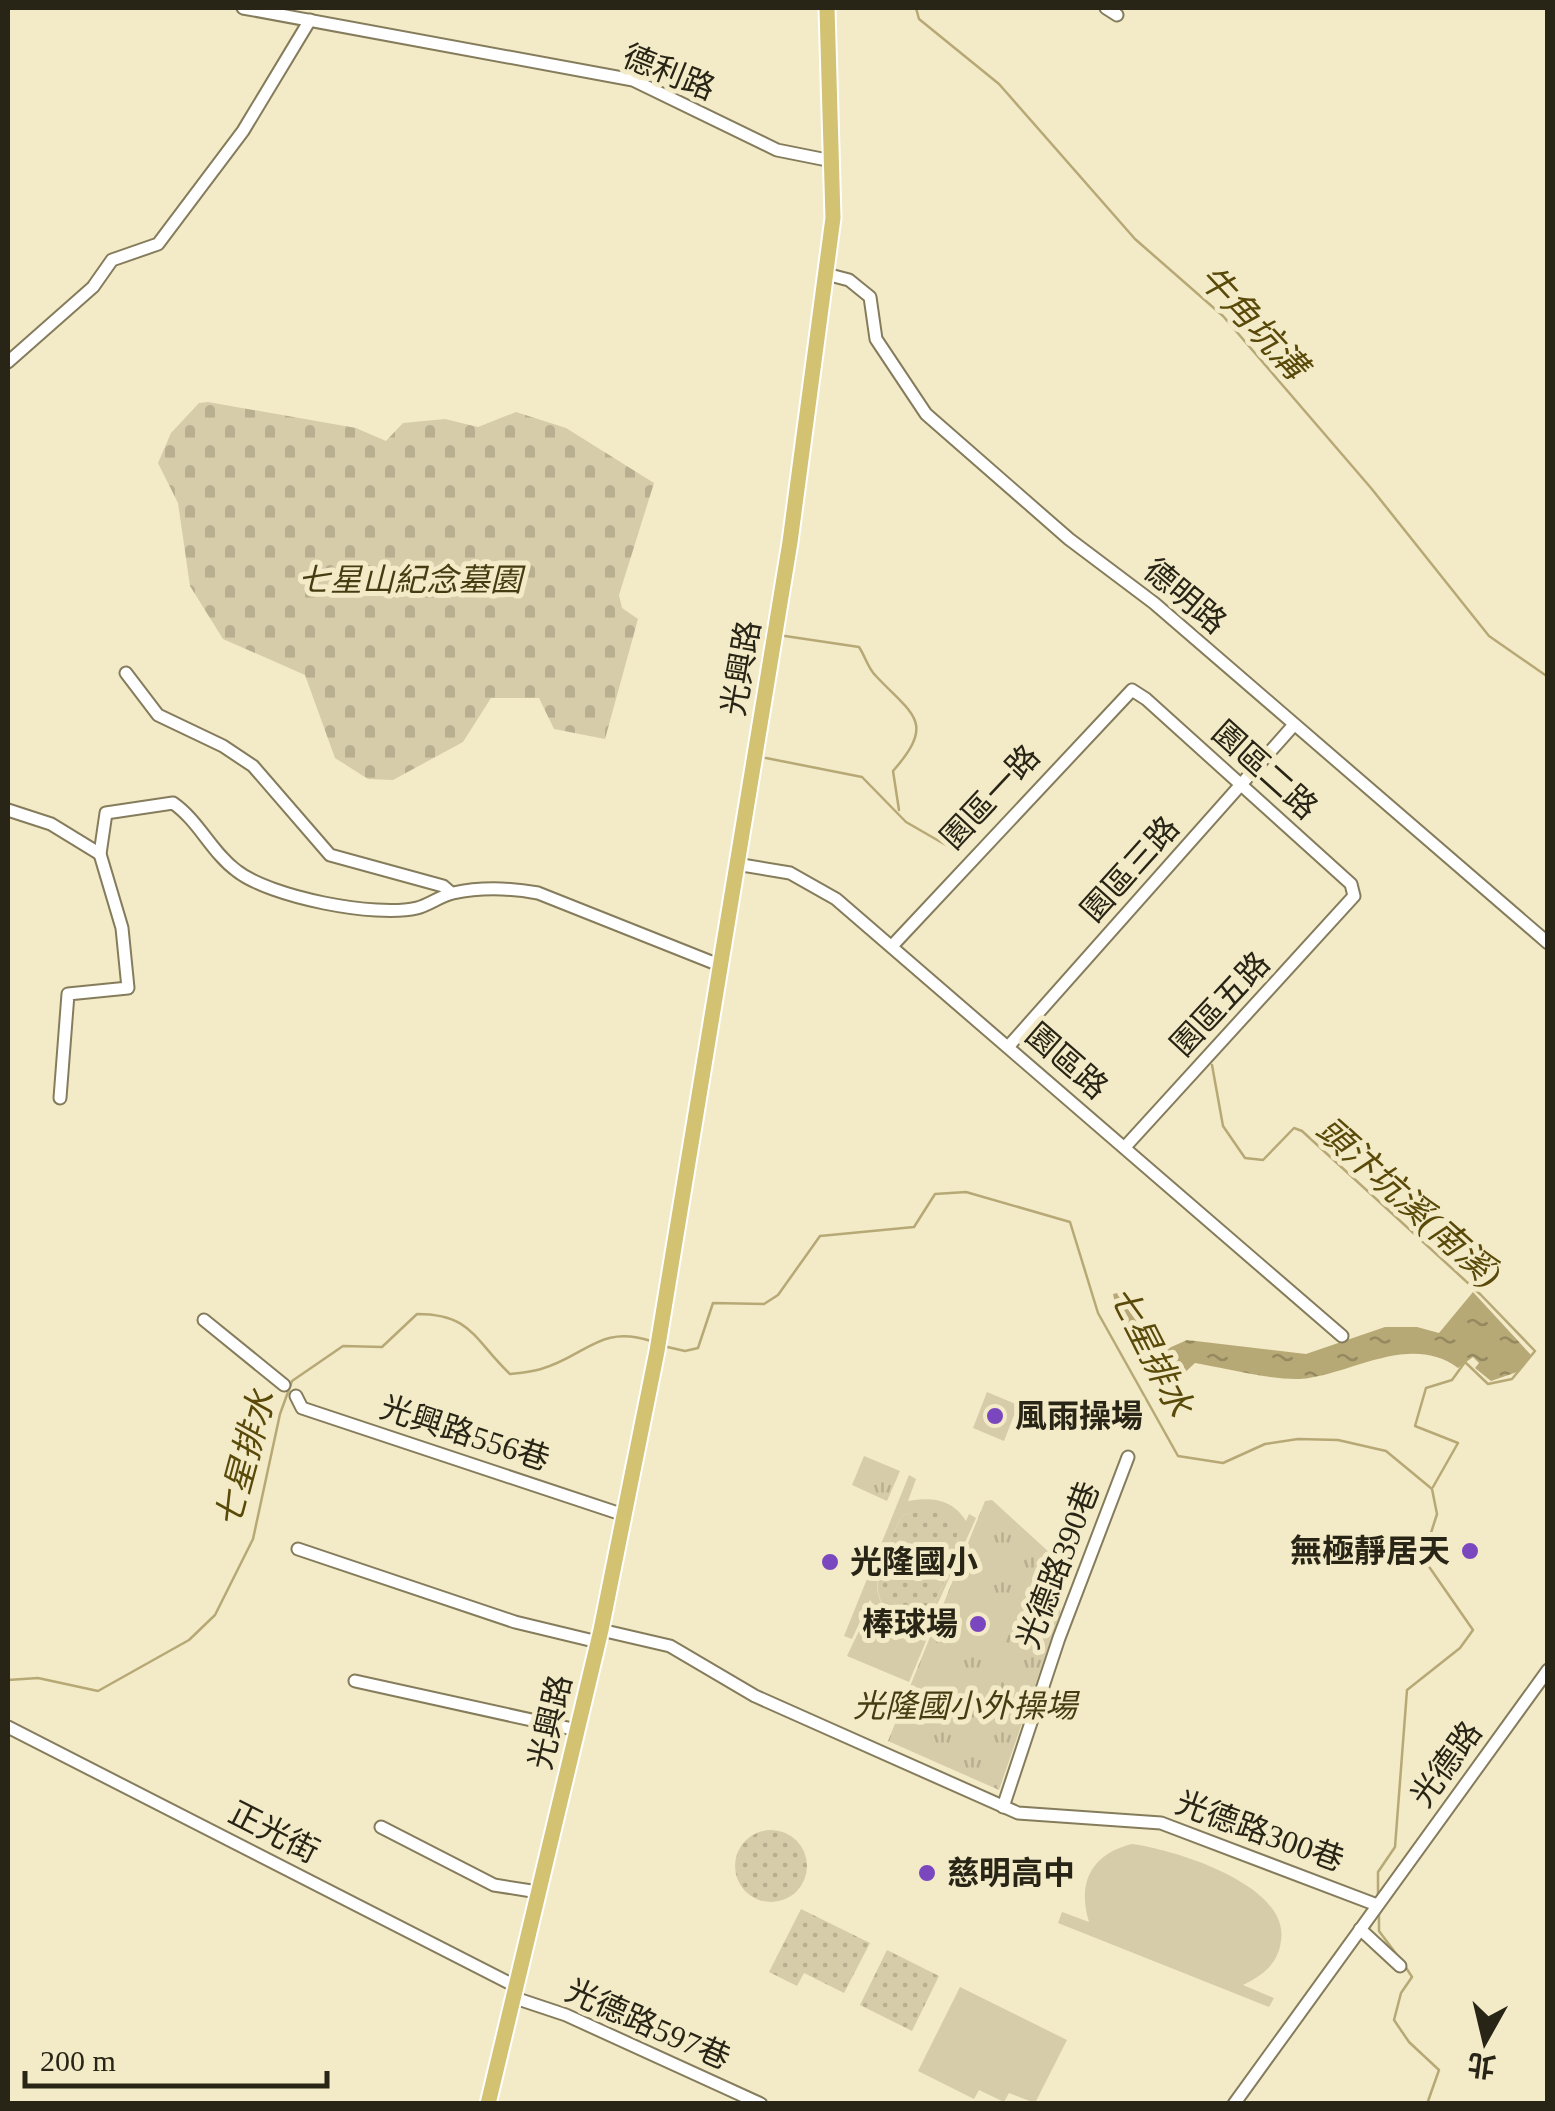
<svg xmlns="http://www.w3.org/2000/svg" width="1555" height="2111" viewBox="0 0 1555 2111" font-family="'Times New Roman','Noto Sans TC',serif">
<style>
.grass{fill:url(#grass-dots)}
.cemetery{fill:url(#cemetery-stones)}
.park{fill:url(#park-tufts)}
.pitch{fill:#d6cca9;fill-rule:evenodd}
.water{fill:url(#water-ripples)}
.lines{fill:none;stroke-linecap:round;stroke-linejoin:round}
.stream{stroke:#b7a976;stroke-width:2.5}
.minor-casing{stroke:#857c5c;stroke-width:15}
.major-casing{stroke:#fff;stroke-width:19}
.minor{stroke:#fff;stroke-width:11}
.major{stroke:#d3c271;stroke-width:15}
.poi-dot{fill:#7b47bf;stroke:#f3eac7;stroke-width:4}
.labels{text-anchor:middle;stroke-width:10;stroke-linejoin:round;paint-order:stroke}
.street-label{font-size:32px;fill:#282517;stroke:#f3eac7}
.park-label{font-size:32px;font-style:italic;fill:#463c12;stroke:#f3eac7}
.poi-label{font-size:32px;font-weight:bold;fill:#282517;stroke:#f3eac7;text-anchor:start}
.water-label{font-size:35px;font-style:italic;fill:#594a09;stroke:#f3eac7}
</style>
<defs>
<pattern id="grass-dots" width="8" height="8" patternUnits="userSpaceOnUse" patternTransform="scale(2.5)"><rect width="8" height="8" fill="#d6cca9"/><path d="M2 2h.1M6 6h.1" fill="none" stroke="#b8af91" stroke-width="1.8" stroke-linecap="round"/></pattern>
<pattern id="cemetery-stones" width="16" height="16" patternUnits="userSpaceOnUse" patternTransform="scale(2.5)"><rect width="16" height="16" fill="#d6cca9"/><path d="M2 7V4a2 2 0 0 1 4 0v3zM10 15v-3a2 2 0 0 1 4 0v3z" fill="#b8af91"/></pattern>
<pattern id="park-tufts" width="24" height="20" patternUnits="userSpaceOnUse" patternTransform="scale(2.5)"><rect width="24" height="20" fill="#d6cca9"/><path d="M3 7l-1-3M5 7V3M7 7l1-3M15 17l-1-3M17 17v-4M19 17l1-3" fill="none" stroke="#b8af91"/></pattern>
<pattern id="water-ripples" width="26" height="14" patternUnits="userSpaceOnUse" patternTransform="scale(2.5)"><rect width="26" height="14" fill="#b7a976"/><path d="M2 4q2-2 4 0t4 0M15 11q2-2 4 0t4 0" fill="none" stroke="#958960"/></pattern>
</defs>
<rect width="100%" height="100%" fill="#f3eac7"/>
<g class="grass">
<path d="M928,1509L952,1518C969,1546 941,1588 928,1614L895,1617C859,1593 887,1545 903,1515Z"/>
<circle cx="771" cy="1866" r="36"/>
<path d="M801,1909L870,1943L844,1993L804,1973L797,1986L769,1972Z"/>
<path d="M887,1950L939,1976L912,2031L860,2005Z"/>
</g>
<path class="cemetery" d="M208,402L356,428L386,441L403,423L445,419L478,427L516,412L566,428L654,483L619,595L622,608L638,619L605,739L554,729L539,698H491L463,742L393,780L368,779L335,758L305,675L223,639L190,586L178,503L158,463L171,433L199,403Z"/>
<g class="park">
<path d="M864,1456L900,1471L887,1501L852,1485Z"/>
<path d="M992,1500L1050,1553L1064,1574L1060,1613L999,1790L888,1741L985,1501Z"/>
</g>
<g class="pitch">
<path d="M987,1392L1018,1405L1004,1441L973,1428Z"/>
<path d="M909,1475L916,1479L908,1501C932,1497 952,1499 966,1521L969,1514L976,1518L930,1621L918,1627L894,1625L883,1619L870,1600L852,1639L844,1636ZM928,1510L952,1519C969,1547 941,1588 928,1614L895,1617C858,1593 887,1545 903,1515Z"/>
<path d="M961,1582C1014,1596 1021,1617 992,1664L941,1642Z"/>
<path d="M867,1614L926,1641L909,1682L847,1656Z"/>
<path d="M930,1654L974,1674L961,1702L918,1684Z"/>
<path d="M918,1694L956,1711L947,1729L910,1713Z"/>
<path d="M1132,1844C1176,1850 1290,1885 1281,1941C1278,1964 1263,1975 1243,1985L1274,1998L1269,2007L1058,1923L1062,1912L1089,1922C1077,1883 1091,1854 1132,1844Z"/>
<path d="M960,1987L1067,2040L1035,2103L1009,2093L1004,2102L979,2090L974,2099L918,2071Z"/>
</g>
<path class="water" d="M1126,1291L1130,1312L1169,1348L1187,1340L1306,1354L1385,1327H1417L1439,1333L1473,1292L1531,1355L1517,1372L1491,1381L1475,1368L1479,1363L1473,1357L1458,1368C1412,1334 1356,1371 1309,1378C1280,1383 1226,1368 1195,1363L1165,1391L1118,1317L1113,1294Z"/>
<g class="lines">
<g class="stream">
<path d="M916,8L919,19L999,84L1135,239L1223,316L1371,488L1489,636L1548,677"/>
<path d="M785,636L859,647C865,656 868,668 875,675C912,715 937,721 893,771L899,810"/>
<path d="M766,758L862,777L906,822L958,852"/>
<path d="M1212,1065L1223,1126L1245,1158L1263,1160L1294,1128L1302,1131L1481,1295L1535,1351L1512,1379L1488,1384L1465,1362L1452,1380L1426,1388L1415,1426L1458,1443L1433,1487"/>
<path d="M663,1346L685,1351L698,1348L713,1303L764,1304L778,1295L820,1236L914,1227L935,1194L966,1192L1070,1222L1098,1313L1178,1456L1223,1463L1265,1444L1298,1439L1338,1440L1386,1451L1432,1489L1437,1514L1423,1558L1473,1630L1460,1648L1407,1690L1395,1847L1378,1872V1896"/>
<path d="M8,1680L38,1678L98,1691L189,1640L215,1615L253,1539L280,1414L292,1381L343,1346L382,1347L417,1314C472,1314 474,1340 510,1374C520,1373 532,1372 541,1369C586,1356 600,1324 651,1341"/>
<path d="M1379,1914V1931L1400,1959"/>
<path d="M1405,1966L1412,1977L1401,1993L1394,2020L1409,2042L1439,2070L1427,2104"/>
</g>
<g class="minor-casing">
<g id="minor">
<path d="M243,8L633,80L777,150L832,161"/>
<path d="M1106,8L1117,15"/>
<path d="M826,274L849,280L870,297L876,339L926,414L1069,539L1154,603L1548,943"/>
<path d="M8,362L93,287L112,260L158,244L243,131L310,20"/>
<path d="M126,673L158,715L223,746L253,766L330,855L443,886L451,893"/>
<path d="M8,810L51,824L100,854"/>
<path d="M736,864L790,873L836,899L1342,1336"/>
<path d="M892,946L1132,690L1146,699L1351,884L1354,896L1125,1147"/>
<path d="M1008,1047L1292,727"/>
<path d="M60,1098L68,994L128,988L122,928L100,854L106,813L173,803C199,821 212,853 237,871C270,897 376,918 417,908C429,905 440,896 453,893C481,887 510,888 538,893L719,965"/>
<path d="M204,1320L284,1385"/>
<path d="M296,1396L302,1408L624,1515"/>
<path d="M298,1549L515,1622L598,1642"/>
<path d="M601,1630L670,1646L755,1696L1018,1813L1161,1823L1377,1905"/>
<path d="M355,1681L577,1730"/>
<path d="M8,1727L515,1986"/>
<path d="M1003,1807L1059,1638L1128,1457"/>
<path d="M381,1827L494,1885L538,1892"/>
<path d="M1360,1929L1400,1966"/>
<path d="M512,1997L566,2015L761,2104"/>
<path d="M1234,2104L1548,1670"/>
</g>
</g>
<g class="major-casing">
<path id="major" d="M488,2104L601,1630L657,1351L790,542L833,218L827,8"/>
</g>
<use href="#minor" class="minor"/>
<use href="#major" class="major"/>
</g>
<g class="poi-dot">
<circle cx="995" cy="1416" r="10"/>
<circle cx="1470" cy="1551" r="10"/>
<circle cx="830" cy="1562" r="10"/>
<circle cx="978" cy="1624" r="10"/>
<circle cx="927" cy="1873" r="10"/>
</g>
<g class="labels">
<g class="street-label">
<text transform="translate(669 72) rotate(22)" y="11">德利路</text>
<text transform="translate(1185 596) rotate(40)" y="11">德明路</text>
<text transform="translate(741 668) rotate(-80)" y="11">光興路</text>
<text transform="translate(1265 770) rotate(42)" y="11">園區二路</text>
<text transform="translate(990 797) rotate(-47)" y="11">園區一路</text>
<text transform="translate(1130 869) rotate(-48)" y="11">園區三路</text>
<text transform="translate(1220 1004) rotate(-47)" y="11">園區五路</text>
<text transform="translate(1067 1061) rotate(41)" y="11">園區路</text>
<text transform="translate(465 1433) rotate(18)" y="11">光興路556巷</text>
<text transform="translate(1058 1565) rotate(-69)" y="11">光德路390巷</text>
<text transform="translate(550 1722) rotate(-77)" y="11">光興路</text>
<text transform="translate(1446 1764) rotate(-54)" y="11">光德路</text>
<text transform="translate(1260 1831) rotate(20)" y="11">光德路300巷</text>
<text transform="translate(274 1832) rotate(27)" y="11">正光街</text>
<text transform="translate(648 2024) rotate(24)" y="11">光德路597巷</text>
</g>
<g class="park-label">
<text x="410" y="591">七星山紀念墓園</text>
<text x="965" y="1717">光隆國小外操場</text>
</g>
<g class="poi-label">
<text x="1015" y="1427">風雨操場</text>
<text x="1450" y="1562" text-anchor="end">無極靜居天</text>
<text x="850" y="1573">光隆國小</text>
<text x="958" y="1635" text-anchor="end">棒球場</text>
<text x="947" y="1884">慈明高中</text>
</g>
<g class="water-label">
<text transform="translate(1253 322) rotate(47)" y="12">牛角坑溝</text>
<text transform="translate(1409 1202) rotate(42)" y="12">頭汴坑溪(南溪)</text>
<text transform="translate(1151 1351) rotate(63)" y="12">七星排水</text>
<text transform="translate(245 1459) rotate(-75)" y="12">七星排水</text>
</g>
</g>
<rect width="1555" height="2111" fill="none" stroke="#282517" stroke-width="20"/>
<g transform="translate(1485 2041) rotate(188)" stroke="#f3eac7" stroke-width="8" paint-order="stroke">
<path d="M0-8L18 38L0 25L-18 38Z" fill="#282517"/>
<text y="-15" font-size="28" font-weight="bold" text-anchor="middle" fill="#282517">北</text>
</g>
<path d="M25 2071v15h302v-15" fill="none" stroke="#282517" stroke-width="5"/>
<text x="40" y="2071" font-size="30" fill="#282517" stroke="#f3eac7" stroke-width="8" paint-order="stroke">200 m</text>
</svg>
